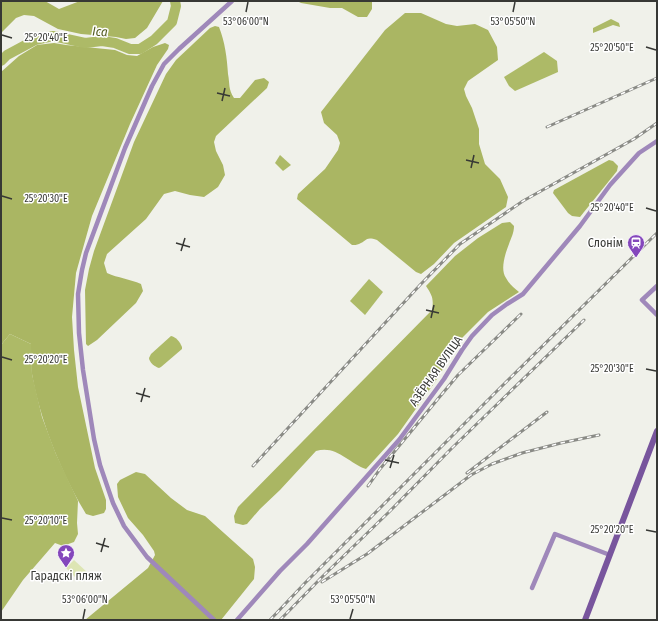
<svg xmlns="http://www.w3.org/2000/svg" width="658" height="621" viewBox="0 0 658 621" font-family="'Fira Sans Condensed',sans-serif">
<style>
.green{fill:#dde5b4}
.forest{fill:#aab663}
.water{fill:#adba67}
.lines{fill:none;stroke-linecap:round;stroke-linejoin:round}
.river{stroke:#adba67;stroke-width:10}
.minor{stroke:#9f88ba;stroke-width:4.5}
.secondary{stroke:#78559d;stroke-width:6}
.rail-casing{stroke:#8a8b86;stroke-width:3}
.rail{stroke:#fff;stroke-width:1.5;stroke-dasharray:4.5;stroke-linecap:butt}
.ticks{fill:none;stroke:#373835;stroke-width:1.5}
.labels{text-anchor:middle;stroke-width:3;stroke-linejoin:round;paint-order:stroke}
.poi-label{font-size:12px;fill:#373835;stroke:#fff;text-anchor:end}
.street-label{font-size:12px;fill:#373835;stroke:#fff}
.water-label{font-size:13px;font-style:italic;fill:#545c20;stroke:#fff}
.ticks-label{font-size:10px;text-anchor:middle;fill:#373835;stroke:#fff;stroke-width:3;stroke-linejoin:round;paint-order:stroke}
</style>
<rect width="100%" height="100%" fill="#f0f1ea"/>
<path class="green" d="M74,560L88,573L80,582L66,568Z"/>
<g class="forest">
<path d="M1,1H45L59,9L80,1H125L134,2L135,1H163L147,28L135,38L126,39L116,37L81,34L58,29L34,16L24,15L16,18L1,33Z"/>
<path d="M297,1H372V9L367,17H358L342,8H330L301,3Z"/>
<path d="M405,13H421L446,24L457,26L475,24L488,30L497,47L498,60L468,81L464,89L466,96L472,108L479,129V144L485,164L500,179L508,197L506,207L454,243L434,264L421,274L416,272L377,240C365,236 367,241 359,244C357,245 354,245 352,245L297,199L298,194L325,169L338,150L340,143L337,135L324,123L321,112L385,30Z"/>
<path d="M215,26L219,27C225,42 227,58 228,74C230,84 228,89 234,98H240L255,80L264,78L269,82L267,88L216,136L214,142L216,151L223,165L225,175L218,187L204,197L190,195L175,191L164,194L146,219L107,254L104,263L107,273C118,278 130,279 141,284L143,291L136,303L97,340L88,346L86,344L85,290L89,269L94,251L134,142L166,74L176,60L210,28Z"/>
<path d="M54,43L66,45L115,50L127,55L137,56L153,47L165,43L169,45L168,49L157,65L130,124L92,216L76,273L72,317L74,350L78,387L95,468L106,500V509L104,513L93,516L86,514C62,474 40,421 32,374C31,364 31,354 31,344L10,334L1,345V72L19,56L37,45Z"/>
<path d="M609,160L613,161L618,166L617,171L580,217L572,216L568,213L553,193L554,190Z"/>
<path d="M510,222L514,226C514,233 511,238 509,244C505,254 500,270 506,278C509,284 514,288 519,292L488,312L452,348L446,359L442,371L435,382L398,434L366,469C348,463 337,445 316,451L280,490L260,509L247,524L243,525L235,523L234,516L238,507L432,310C434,299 432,295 426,286L455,256L478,238L502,223Z"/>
<path d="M136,472L145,474L171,498L187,510L205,516L253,559L255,567L254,579L221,620H85L148,568L155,555L154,551L143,535L128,518L118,497L117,484L120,480Z"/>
</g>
<g class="water">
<path d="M611,19L619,23L620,27L613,25L593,33V28Z"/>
<path d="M544,52L557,61L558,72L515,91L509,86L504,77Z"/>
<path d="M280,155L291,165L283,171L275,163Z"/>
<path d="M369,279L383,292L365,315L350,301Z"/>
<path d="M10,334L31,344L32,374L42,417L56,454L78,501L77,523L78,534L74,542L63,546L55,543L23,580L1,612V345Z"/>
<path d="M171,336C176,337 180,342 182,347V349L161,367L159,368C155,367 149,362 149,358L151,354Z"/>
</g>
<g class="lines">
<path class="river" d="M1,61L7,55L35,40L53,36L85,43L102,41L115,43L130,49H140L154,40L172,22L176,6L175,1"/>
<g class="minor">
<path d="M657,286L642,300L657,315"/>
<path d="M532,588L555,534L610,555"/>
<path d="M214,620L147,557L124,526L113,503L100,465L94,439L83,370L79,333L78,294L82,270L86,253L125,148L152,86L164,64L179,49L232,1"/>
<path d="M237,620L280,571L307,544L399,440L444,379L462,350L472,336L492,315L507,304L523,294L580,226L610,185L639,153L657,141"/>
</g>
<path class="secondary" d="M585,620L657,431"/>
<g class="rail-casing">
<g id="rail">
<path d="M547,127L657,78"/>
<path d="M253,466L420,285L460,244L523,201L634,139L657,123"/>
<path d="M467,473L547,412"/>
<path d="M368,486L380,469L437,400L458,375L521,314"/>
<path d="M322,582L367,554L471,475L492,464L522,453L561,443L599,435"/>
<path d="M270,620L305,583L497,391L657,233"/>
<path d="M280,620L323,576L389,512L452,448L584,320"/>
</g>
</g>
<use href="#rail" class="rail"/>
</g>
<path class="ticks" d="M246,12L248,2M513,12L515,2M2,35L12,38M646,47L656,50M217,93L230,96M222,101L225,88M466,160L479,163M471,168L474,155M2,196L12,199M646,208L656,211M176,243L190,247M181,251L185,238M426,310L439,313M431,318L434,305M2,357L12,360M646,369L656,371M136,393L150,397M141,402L145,388M385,460L399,463M390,468L394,455M2,518L12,520M646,530L656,532M96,543L109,547M101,552L105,538M83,619L85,609M350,619L353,609"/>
<defs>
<g id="station-pin" transform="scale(0.9)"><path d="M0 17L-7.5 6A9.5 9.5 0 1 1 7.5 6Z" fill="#8447bc" stroke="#fff"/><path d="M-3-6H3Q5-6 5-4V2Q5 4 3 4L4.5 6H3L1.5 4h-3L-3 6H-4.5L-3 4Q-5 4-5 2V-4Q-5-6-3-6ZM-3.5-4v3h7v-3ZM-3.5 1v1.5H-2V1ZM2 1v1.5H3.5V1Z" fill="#fff"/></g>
<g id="sight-pin" transform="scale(0.9)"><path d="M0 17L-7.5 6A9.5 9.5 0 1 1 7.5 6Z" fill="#8447bc" stroke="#fff"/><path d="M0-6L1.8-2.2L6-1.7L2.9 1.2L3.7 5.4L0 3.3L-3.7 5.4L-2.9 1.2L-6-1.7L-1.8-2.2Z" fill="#fff"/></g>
</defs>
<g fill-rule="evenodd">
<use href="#station-pin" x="636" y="243"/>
<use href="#sight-pin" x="66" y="553"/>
</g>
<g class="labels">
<g class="poi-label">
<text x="623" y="247">Слонім</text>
<text x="66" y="580" text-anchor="middle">Гарадскі пляж</text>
</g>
<g class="street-label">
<text transform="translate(436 371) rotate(-55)" y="4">АЗЁРНАЯ ВУЛІЦА</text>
</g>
<g class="water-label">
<text transform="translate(100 31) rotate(3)" y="5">Іса</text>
</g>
</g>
<g class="ticks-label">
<text x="513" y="25">53°05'50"N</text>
<text x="246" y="25">53°06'00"N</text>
<text x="46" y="41">25°20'40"E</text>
<text x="612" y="51">25°20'50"E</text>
<text x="46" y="202">25°20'30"E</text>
<text x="612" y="211">25°20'40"E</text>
<text x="46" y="363">25°20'20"E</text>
<text x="612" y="372">25°20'30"E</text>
<text x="46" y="524">25°20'10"E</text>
<text x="612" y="533">25°20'20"E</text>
<text x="85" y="603">53°06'00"N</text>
<text x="353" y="603">53°05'50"N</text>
</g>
<rect width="658" height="621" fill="none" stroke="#373835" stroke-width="4"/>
</svg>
